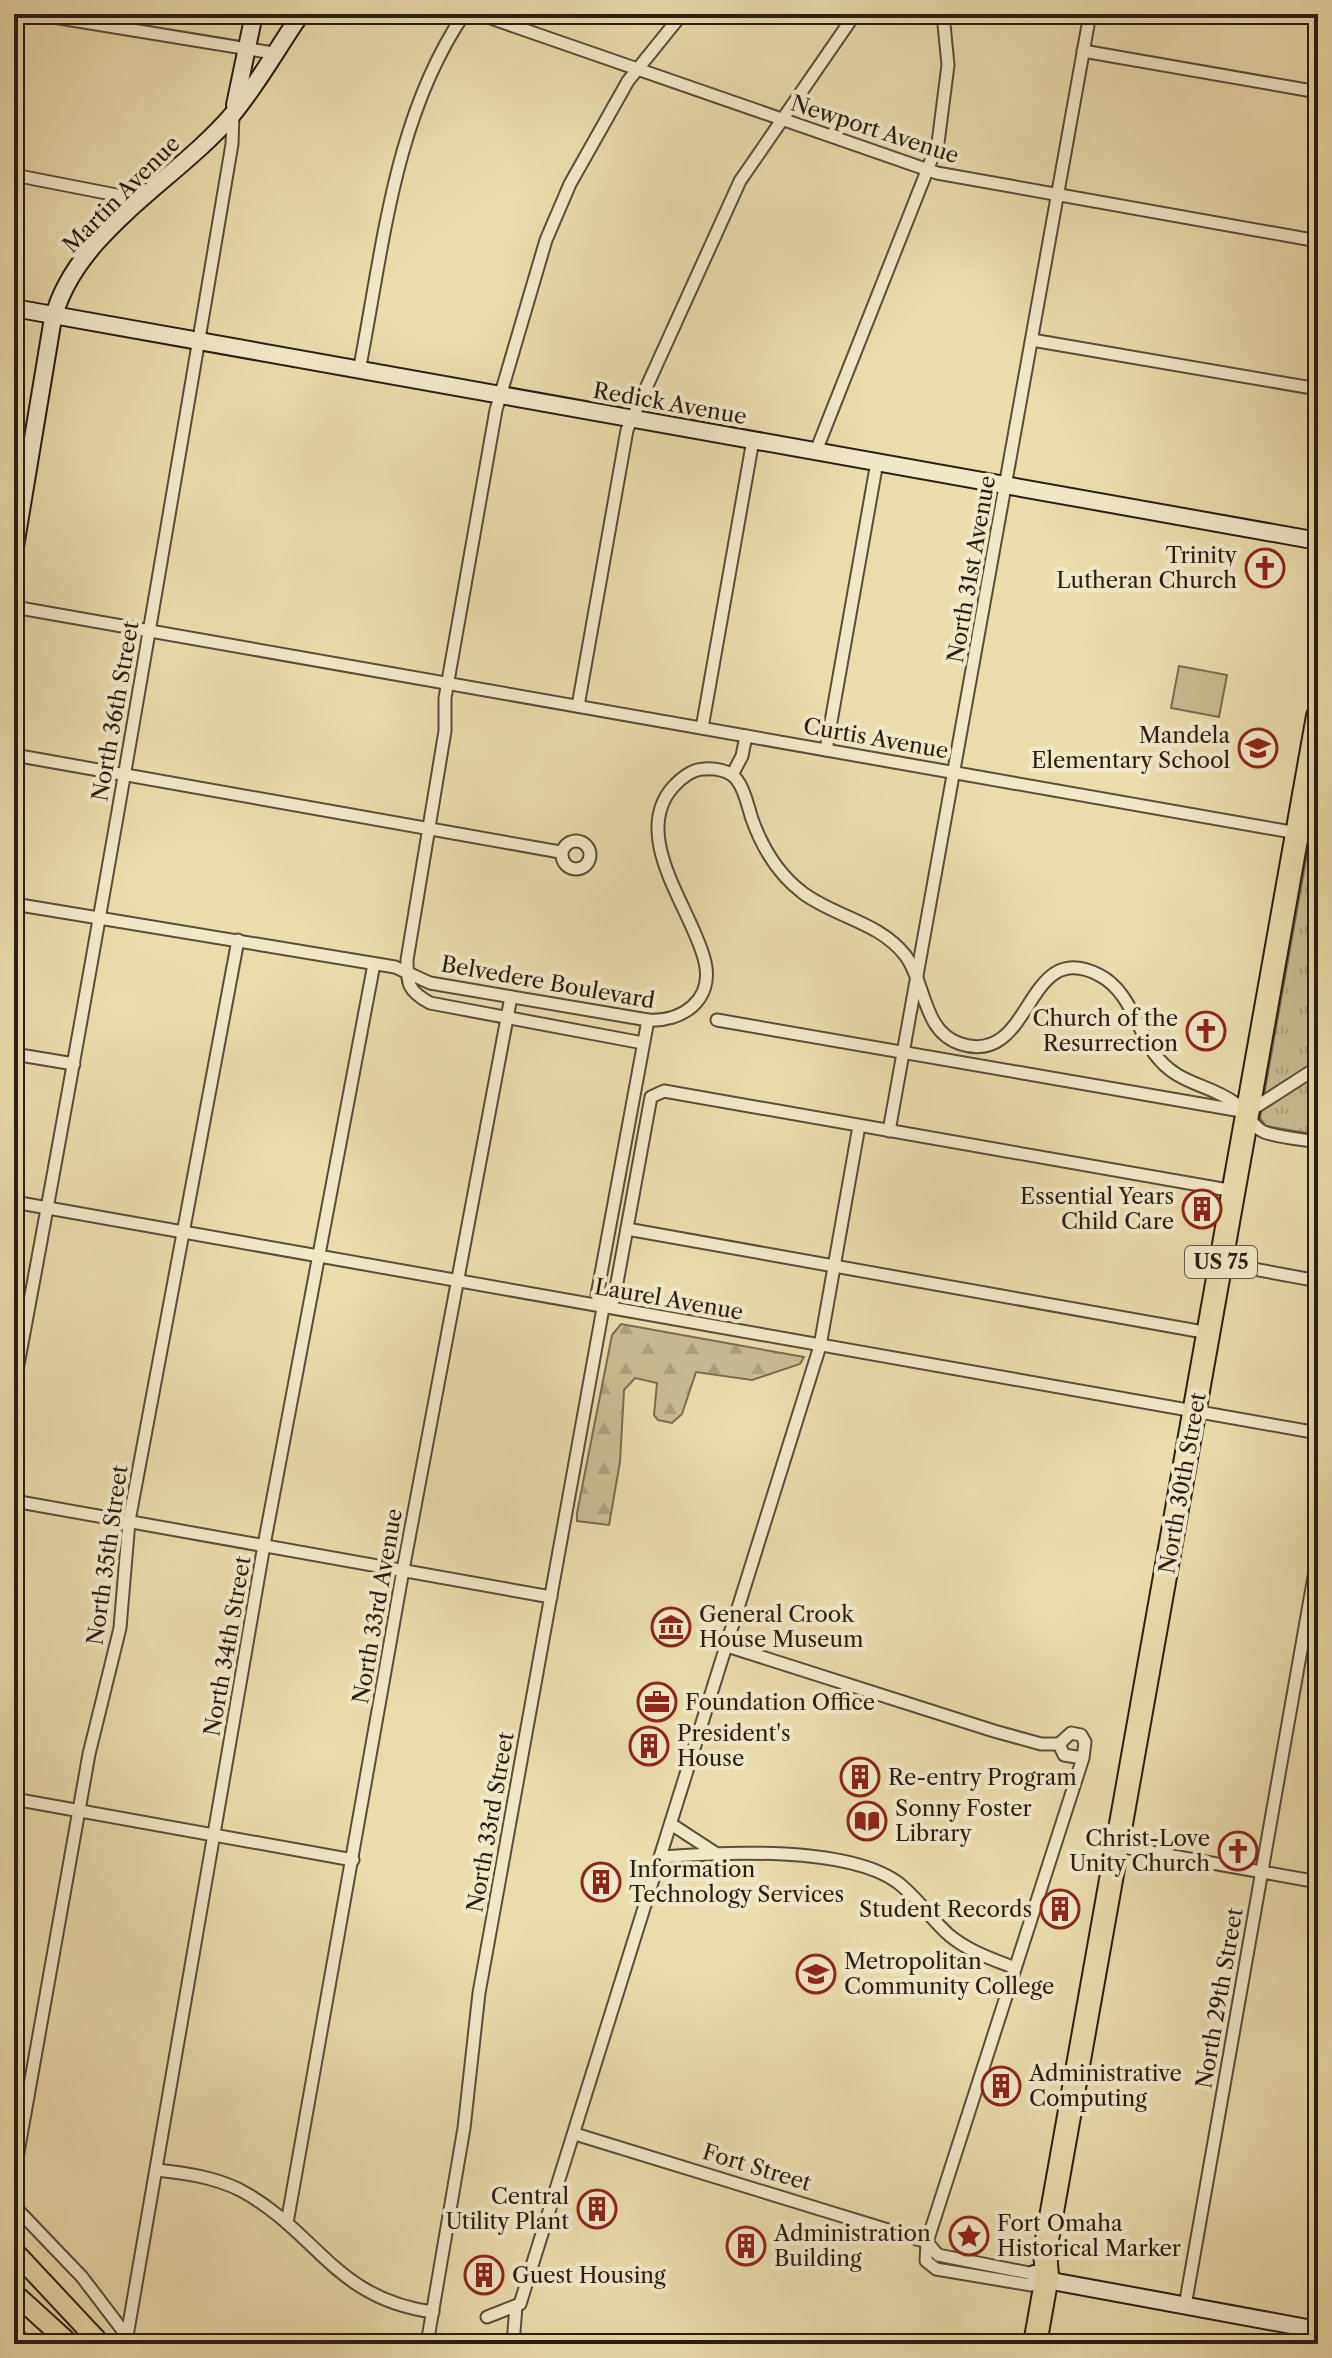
<svg xmlns="http://www.w3.org/2000/svg" width="1332" height="2358" viewBox="0 0 1332 2358" font-family="'Libre Caslon Text',serif">
<style>
.forest{fill:url(#forest-firs);stroke:#786d54;stroke-width:2}
.park{fill:url(#park-tufts);stroke:#786d54;stroke-width:2}
.garden{fill:#c9bc92;stroke:#786d54;stroke-width:2}
.lines{fill:none;stroke-linecap:round;stroke-linejoin:round}
.street-casing{stroke:#584e3a;stroke-width:15}
.secondary-casing{stroke:#271e15;stroke-width:20}
.primary-casing{stroke:#271e15;stroke-width:22}
.highway-casing{stroke:#271e15;stroke-width:26}
.street{stroke:#f1e8c8;stroke-width:11}
.secondary{stroke:#f1e8c8;stroke-width:16}
.primary{stroke:#eadcab;stroke-width:18}
.highway{stroke:#eadcab;stroke-width:22}
.labels{text-anchor:middle;stroke-width:8;stroke-linejoin:round;paint-order:stroke}
.shield{fill:#f1e8c8;stroke:#645b4b;stroke-width:2}
.shield-label{font-size:20px;font-weight:bold;fill:#271e15}
.street-label{font-size:22px;fill:#271e15;stroke:#f1e8c8}
.poi-label{font-size:22px;fill:#271e15;stroke:#f1e8c8;text-anchor:start}
</style>
<defs>
<pattern id="forest-firs" width="22" height="20" patternUnits="userSpaceOnUse" patternTransform="scale(2)"><rect width="22" height="20" fill="#c9bc92"/><path d="M5 1l3.5 6h-7zM16 11l3.5 6h-7z" fill="#ada17d"/></pattern>
<pattern id="park-tufts" width="24" height="20" patternUnits="userSpaceOnUse" patternTransform="scale(2)"><rect width="24" height="20" fill="#c9bc92"/><path d="M3 7l-1-3M5 7V3M7 7l1-3M15 17l-1-3M17 17v-4M19 17l1-3" fill="none" stroke="#ada17d"/></pattern>
</defs>
<rect width="100%" height="100%" fill="#eadcab"/>
<filter id="stains"><feTurbulence type="fractalNoise" baseFrequency=".0025" numOctaves="4"/><feColorMatrix values="0 0 0 0 .2 0 0 0 0 .09 0 0 0 0 .02 0 0 0 .5 -.17"/></filter>
<radialGradient id="worn" r=".72"><stop offset=".6" stop-color="#630" stop-opacity="0"/><stop offset="1" stop-color="#630" stop-opacity=".3"/></radialGradient>
<path class="forest" d="M621,1324L804,1357L800,1364L752,1380L696,1372L682,1414L672,1423L658,1420L654,1415L657,1383L635,1378L624,1390L620,1462L609,1525L577,1521V1513L612,1335Z"/>
<path class="park" d="M1318,792V1135L1266,1126L1260,1118Z"/>
<path class="garden" d="M1179,666L1227,675L1219,717L1171,708Z"/>
<g class="lines">
<g class="street-casing">
<g id="street">
<path d="M35,14L273,53"/>
<path d="M479,14L937,173L1318,241"/>
<path d="M1083,51L1318,92"/>
<path d="M14,175L142,200"/>
<path d="M1032,340L1318,389"/>
<path d="M359,371C383,250 393,119 464,14"/>
<path d="M816,451L938,143L948,65L943,14"/>
<path d="M14,607L1297,833"/>
<path d="M578,706L627,430L740,181L855,14"/>
<path d="M702,728L753,440"/>
<path d="M826,750L877,462"/>
<path d="M14,755L560,852"/>
<path d="M732,775L742,756L746,736"/>
<circle cx="576" cy="855" r="14"/>
<path d="M14,904L395,967L430,983L648,1020C681,1022 714,1001 705,962C694,912 629,837 673,787C680,779 692,769 704,769C714,768 730,770 737,780C745,790 748,807 752,819C762,847 779,875 803,893C835,917 879,922 905,955C926,982 922,1032 961,1044C1034,1067 1024,936 1099,975C1129,990 1136,1027 1154,1053C1178,1086 1206,1082 1235,1103C1246,1110 1253,1128 1264,1132C1281,1138 1301,1139 1318,1142"/>
<path d="M717,1020L1247,1112"/>
<path d="M643,1043L430,1003C408,991 407,984 407,960L445,731V698L496,410L546,240L570,184L628,81L682,14"/>
<path d="M14,1054L74,1064"/>
<path d="M1248,1112L1318,1067"/>
<path d="M889,1131L1090,14"/>
<path d="M14,1202L1318,1433"/>
<path d="M627,1229L1209,1333"/>
<path d="M1221,1263L1318,1281"/>
<path d="M603,1308L597,1295L648,1020"/>
<path d="M14,1386C92,973 162,558 232,144L233,114"/>
<path d="M14,1501L551,1597"/>
<path d="M727,1646L994,1731L1041,1744H1059"/>
<path d="M14,1799L353,1860"/>
<path d="M671,1824L717,1854"/>
<path d="M1117,1846L1318,1882"/>
<path d="M661,1857C723,1852 846,1846 897,1882C917,1897 930,1918 949,1935C968,1951 992,1959 1015,1968"/>
<path d="M14,2092L28,2096"/>
<path d="M575,2134L927,2242L938,2255L1034,2274"/>
<path d="M157,2170C185,2173 214,2177 240,2190C317,2231 334,2299 433,2312"/>
<path d="M14,2175L89,1754L120,1628L129,1521L238,940"/>
<path d="M14,2206L82,2277L133,2344"/>
<path d="M287,2223L403,1570L511,997"/>
<path d="M1031,2285L936,2269L926,2261L927,2242L1083,1758L1085,1742L1081,1735L1071,1733L1059,1744L1064,1755L1083,1758"/>
<path d="M1185,2306L1318,1554"/>
<path d="M487,2317L520,2304L820,1346L859,1126"/>
<path d="M14,2332L28,2344"/>
<path d="M127,2336L264,1545L374,964"/>
<path d="M427,2344L464,2128L479,1993L603,1308L614,1299L651,1097L664,1091L1234,1191"/>
<path d="M513,2344L516,2306"/>
</g>
</g>
<g class="secondary-casing">
<g id="secondary">
<path d="M235,105L254,14"/>
<path d="M14,308L1318,541"/>
<path d="M14,553L52,324C71,234 176,181 232,115C258,84 278,47 301,14"/>
<path d="M1034,2274L1057,2282L1318,2330"/>
</g>
</g>
<g class="primary-casing">
<g id="primary">
<path d="M14,2251L101,2344"/>
<path d="M14,2293L70,2344"/>
</g>
</g>
<g class="highway-casing">
<path id="highway" d="M1035,2344L1047,2276L1045,2251L1318,716"/>
</g>
<use href="#street" class="street"/>
<use href="#secondary" class="secondary"/>
<use href="#primary" class="primary"/>
<use href="#highway" class="highway"/>
</g>
<defs>
<g id="church-ring" transform="scale(2)"><circle r="9.5" fill="#f1e8c8" stroke="#8f2418" stroke-width="1.5"/><path d="M-1.2-6h2.4v3.5h3.3v2.4h-3.3V6h-2.4V-.1h-3.3v-2.4h3.3Z" fill="#8f2418"/></g>
<g id="school-ring" transform="scale(2)"><circle r="9.5" fill="#f1e8c8" stroke="#8f2418" stroke-width="1.5"/><path d="M0-5L7-2L0 1L-7-2ZM-4 1L0 2.5L4 1V4Q0 6-4 4Z" fill="#8f2418"/></g>
<g id="building-ring" transform="scale(2)"><circle r="9.5" fill="#f1e8c8" stroke="#8f2418" stroke-width="1.5"/><path d="M-4-6H4V6H1V3H-1V6H-4ZM-2.5-4.3h1.7v1.8h-1.7ZM.8-4.3h1.7v1.8H.8ZM-2.5-1h1.7V.8h-1.7ZM.8-1h1.7V.8H.8Z" fill="#8f2418"/></g>
<g id="museum-ring" transform="scale(2)"><circle r="9.5" fill="#f1e8c8" stroke="#8f2418" stroke-width="1.5"/><path d="M0-6L6-3V-2H-6V-3ZM-5-1h2V3h-2ZM-1-1h2V3h-2ZM3-1h2V3H3ZM-6 4H6V6H-6Z" fill="#8f2418"/></g>
<g id="office-ring" transform="scale(2)"><circle r="9.5" fill="#f1e8c8" stroke="#8f2418" stroke-width="1.5"/><path d="M-6-3h4V-5.5h4V-3h4V5H-6ZM-1-4.5V-3h2v-1.5ZM-6 0V1H6V0Z" fill="#8f2418"/></g>
<g id="library-ring" transform="scale(2)"><circle r="9.5" fill="#f1e8c8" stroke="#8f2418" stroke-width="1.5"/><path d="M-6-4Q-3-5.5-.7-3.5V5Q-3 3-6 4ZM6-4Q3-5.5 .7-3.5V5Q3 3 6 4Z" fill="#8f2418"/></g>
<g id="university-ring" transform="scale(2)"><circle r="9.5" fill="#f1e8c8" stroke="#8f2418" stroke-width="1.5"/><path d="M0-5L7-2L0 1L-7-2ZM-4 1L0 2.5L4 1V4Q0 6-4 4Z" fill="#8f2418"/></g>
<g id="sight-ring" transform="scale(2)"><circle r="9.5" fill="#f1e8c8" stroke="#8f2418" stroke-width="1.5"/><path d="M0-6L1.8-2.2L6-1.7L2.9 1.2L3.7 5.4L0 3.3L-3.7 5.4L-2.9 1.2L-6-1.7L-1.8-2.2Z" fill="#8f2418"/></g>
</defs>
<g fill-rule="evenodd">
<use href="#church-ring" x="1265" y="568"/>
<use href="#school-ring" x="1258" y="748"/>
<use href="#church-ring" x="1206" y="1031"/>
<use href="#building-ring" x="1202" y="1209"/>
<use href="#museum-ring" x="671" y="1627"/>
<use href="#office-ring" x="657" y="1702"/>
<use href="#building-ring" x="649" y="1746"/>
<use href="#building-ring" x="860" y="1777"/>
<use href="#library-ring" x="867" y="1821"/>
<use href="#church-ring" x="1238" y="1851"/>
<use href="#building-ring" x="601" y="1882"/>
<use href="#building-ring" x="1060" y="1909"/>
<use href="#university-ring" x="816" y="1974"/>
<use href="#building-ring" x="1001" y="2086"/>
<use href="#building-ring" x="597" y="2209"/>
<use href="#sight-ring" x="969" y="2236"/>
<use href="#building-ring" x="746" y="2246"/>
<use href="#building-ring" x="484" y="2275"/>
</g>
<g class="labels">
<rect class="shield" x="1185" y="1246" width="72" height="32" rx="6"/>
<g class="shield-label">
<text x="1221" y="1269">US 75</text>
</g>
<g class="street-label">
<text transform="translate(875 129) rotate(18)" y="8">Newport Avenue</text>
<text transform="translate(121 194) rotate(-45)" y="8">Martin Avenue</text>
<text transform="translate(670 403) rotate(10)" y="8">Redick Avenue</text>
<text transform="translate(971 569) rotate(-80)" y="8">North 31st Avenue</text>
<text transform="translate(115 711) rotate(-80)" y="8">North 36th Street</text>
<text transform="translate(876 738) rotate(10)" y="8">Curtis Avenue</text>
<text transform="translate(548 982) rotate(10)" y="8">Belvedere Boulevard</text>
<text transform="translate(669 1299) rotate(10)" y="8">Laurel Avenue</text>
<text transform="translate(1182 1483) rotate(-80)" y="8">North 30th Street</text>
<text transform="translate(107 1555) rotate(-82)" y="8">North 35th Street</text>
<text transform="translate(377 1606) rotate(-80)" y="8">North 33rd Avenue</text>
<text transform="translate(227 1646) rotate(-80)" y="8">North 34th Street</text>
<text transform="translate(490 1822) rotate(-80)" y="8">North 33rd Street</text>
<text transform="translate(1219 1998) rotate(-80)" y="8">North 29th Street</text>
<text transform="translate(757 2167) rotate(17)" y="8">Fort Street</text>
</g>
<g class="poi-label">
<text x="1237" y="563" text-anchor="end">Trinity<tspan x="1237" dy="25">Lutheran Church</tspan></text>
<text x="1230" y="743" text-anchor="end">Mandela<tspan x="1230" dy="25">Elementary School</tspan></text>
<text x="1178" y="1026" text-anchor="end">Church of the<tspan x="1178" dy="25">Resurrection</tspan></text>
<text x="1174" y="1204" text-anchor="end">Essential Years<tspan x="1174" dy="25">Child Care</tspan></text>
<text x="699" y="1622">General Crook<tspan x="699" dy="25">House Museum</tspan></text>
<text x="685" y="1710">Foundation Office</text>
<text x="677" y="1741">President's<tspan x="677" dy="25">House</tspan></text>
<text x="888" y="1785">Re-entry Program</text>
<text x="895" y="1816">Sonny Foster<tspan x="895" dy="25">Library</tspan></text>
<text x="1210" y="1846" text-anchor="end">Christ-Love<tspan x="1210" dy="25">Unity Church</tspan></text>
<text x="629" y="1877">Information<tspan x="629" dy="25">Technology Services</tspan></text>
<text x="1032" y="1917" text-anchor="end">Student Records</text>
<text x="844" y="1969">Metropolitan<tspan x="844" dy="25">Community College</tspan></text>
<text x="1029" y="2081">Administrative<tspan x="1029" dy="25">Computing</tspan></text>
<text x="569" y="2204" text-anchor="end">Central<tspan x="569" dy="25">Utility Plant</tspan></text>
<text x="997" y="2231">Fort Omaha<tspan x="997" dy="25">Historical Marker</tspan></text>
<text x="774" y="2241">Administration<tspan x="774" dy="25">Building</tspan></text>
<text x="512" y="2283">Guest Housing</text>
</g>
</g>
<rect width="1332" height="2358" fill="none" stroke="#eadcab" stroke-width="48"/>
<rect x="16" y="16" width="1300" height="2326" fill="none" stroke="#271e15" stroke-width="4"/>
<rect x="24" y="24" width="1284" height="2310" fill="none" stroke="#271e15" stroke-width="2"/>
<rect width="100%" height="100%" filter="url(#stains)"/>
<rect width="100%" height="100%" fill="url(#worn)"/>
</svg>
